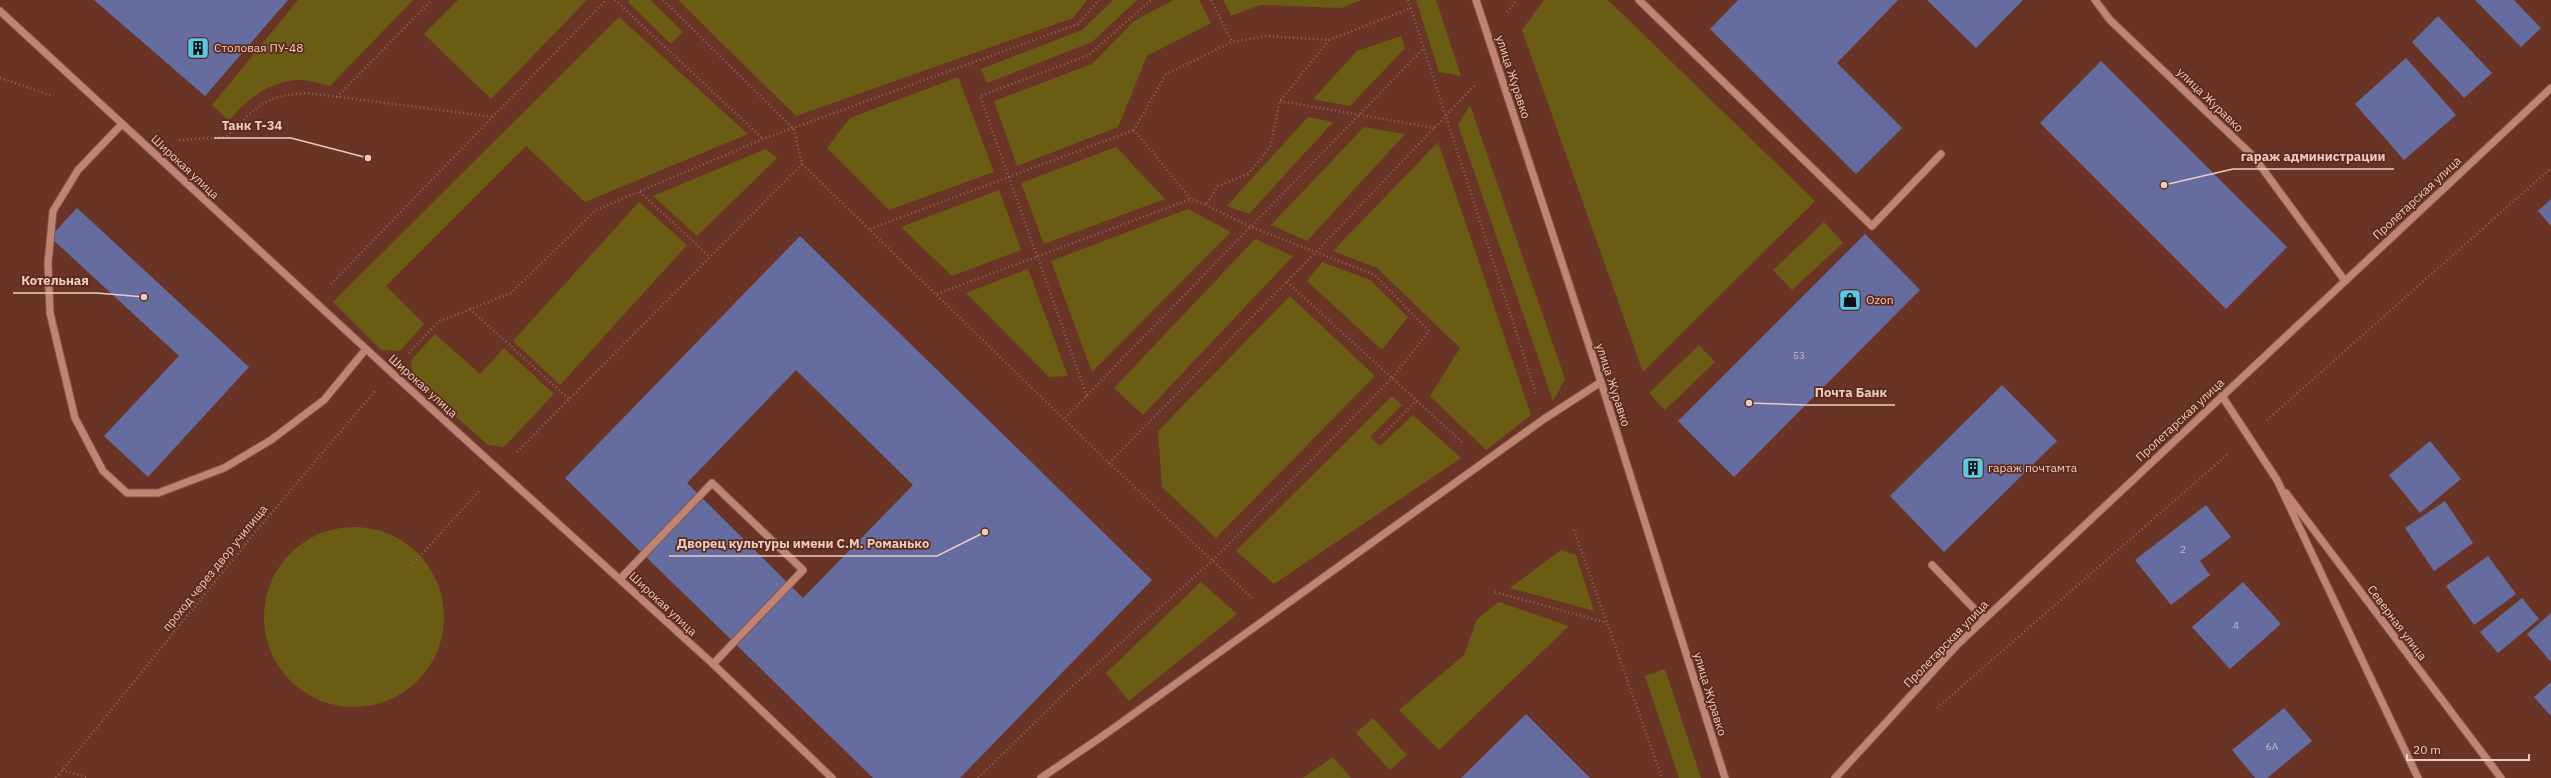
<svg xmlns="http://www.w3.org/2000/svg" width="2551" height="778" viewBox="0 0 2551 778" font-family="'IBM Plex Sans',sans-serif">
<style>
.green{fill:#6b5c14}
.building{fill:#656da0;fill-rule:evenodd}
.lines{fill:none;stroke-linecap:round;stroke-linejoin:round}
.minor-casing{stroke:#7f5346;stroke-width:9}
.path{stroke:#926456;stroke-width:2.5;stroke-dasharray:1 3;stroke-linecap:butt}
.minor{stroke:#c08472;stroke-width:7}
.labels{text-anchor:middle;stroke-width:3.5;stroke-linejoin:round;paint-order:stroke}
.number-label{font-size:10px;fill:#cab4ba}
.poi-label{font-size:12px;fill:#eccbc2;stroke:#5d2a1b;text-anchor:start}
.street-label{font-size:12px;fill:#eccbc2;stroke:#5d2a1b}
.leader{fill:none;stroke:#eccbc2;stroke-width:1.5}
.callout-dot{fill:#eccbc2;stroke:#5d2a1b;stroke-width:1.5}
.callout-label{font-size:13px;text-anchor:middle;font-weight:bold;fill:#eccbc2;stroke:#5d2a1b;stroke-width:3.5;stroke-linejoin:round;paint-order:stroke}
</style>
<rect width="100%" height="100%" fill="#693425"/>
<g class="green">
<path d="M298,0H413L330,86C320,84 307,79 296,80C269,82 245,100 229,121L212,105Z"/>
<path d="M458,0H587L491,99L424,34Z"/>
<path d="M630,0H650L683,32L671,44L628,2Z"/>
<path d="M678,0H1087L1073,18L796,116Z"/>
<path d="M1113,0H1137L1092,42L987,83L981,69L1082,30Z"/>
<path d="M1173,0H1199L1211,23L1147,56L1118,127L1017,166L994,101L1092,64L1134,21Z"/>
<path d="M1223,0H1361L1341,8L1260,5L1231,16Z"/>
<path d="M1416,0H1436L1461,76L1439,72Z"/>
<path d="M1544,0H1608L1815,201L1643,372L1522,30Z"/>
<path d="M619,17L748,134L585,202L526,146L386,286L424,324L400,351L381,350L333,302Z"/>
<path d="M1401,36L1405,48L1350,106L1313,99L1357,51Z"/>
<path d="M958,77L994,172L889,210L827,148L850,118Z"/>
<path d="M1470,105L1565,379L1553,401L1458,125Z"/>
<path d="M1308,117L1333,122L1249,214L1227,206Z"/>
<path d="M1364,127L1405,134L1307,241L1271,225Z"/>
<path d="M1438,142L1531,415L1486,450L1430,396L1460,348L1377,268L1333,251Z"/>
<path d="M1116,147L1165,199L1044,244L1021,183Z"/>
<path d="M766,149L777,158L697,236L653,196Z"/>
<path d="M999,190L1021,250L952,276L901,227Z"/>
<path d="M639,202L687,245L560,385L513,341Z"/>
<path d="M1188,209L1231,232L1092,372L1051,261Z"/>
<path d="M1824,222L1843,243L1792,290L1773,270Z"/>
<path d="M1255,239L1293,256L1143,415L1114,388Z"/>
<path d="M1322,262L1370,280L1408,317L1382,350L1307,281Z"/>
<path d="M1028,269L1068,376L1049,377L966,293Z"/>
<path d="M1290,296L1375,376L1216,538L1162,487L1158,431Z"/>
<path d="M435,334L480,374L504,348L554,394L504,447L488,445L413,379L411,360Z"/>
<path d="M1699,345L1715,362L1665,410L1649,393Z"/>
<path d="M1392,396L1402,405L1370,437L1380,446L1413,415L1461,458L1274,584L1236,551Z"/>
<circle cx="354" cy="617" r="90"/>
<path d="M1561,550L1576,555L1594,611L1510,588Z"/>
<path d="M1201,582L1237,614L1129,701L1106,673Z"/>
<path d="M1499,602L1569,626L1439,750L1399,710L1464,655L1477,619Z"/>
<path d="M1665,669L1701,778H1679L1645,676Z"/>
<path d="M1373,718L1407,755L1390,770L1356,733Z"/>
<path d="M1333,757L1351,778H1303Z"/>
</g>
<g class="building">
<path d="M94,0H288L205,96Z"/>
<path d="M1738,0H1898L1837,63L1902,128L1856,174L1710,29Z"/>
<path d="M1927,0H2023L1976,48Z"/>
<path d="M2475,0H2514L2541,28L2521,47Z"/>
<path d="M2438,16L2492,73L2464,98L2412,42Z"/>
<path d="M2406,58L2456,115L2404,160L2355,104Z"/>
<path d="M2101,61L2287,247L2226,309L2040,123Z"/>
<path d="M2551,199V226L2538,211Z"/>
<path d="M77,208L249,367L148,477L104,436L179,356L50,237Z"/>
<path d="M1865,234L1920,290L1734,477L1678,421Z"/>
<path d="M800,236L1152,580L960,778H873L565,478ZM796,370L913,485L803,598L687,483Z"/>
<path d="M2002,385L2057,441L1944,552L1890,496Z"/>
<path d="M2430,441L2461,479L2420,513L2389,475Z"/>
<path d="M2445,501L2473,543L2434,571L2405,528Z"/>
<path d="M2206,505L2231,537L2200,561L2210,575L2171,605L2135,560Z"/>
<path d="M2488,556L2516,594L2474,625L2446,586Z"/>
<path d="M2243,582L2281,624L2230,669L2192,627Z"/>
<path d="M2522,598L2539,619L2498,653L2480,632Z"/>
<path d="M2551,613V662L2527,634Z"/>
<path d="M2551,682V716L2534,697Z"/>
<path d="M2284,708L2312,741L2267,778H2255L2232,750Z"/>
<path d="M1526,714L1590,778H1461Z"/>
</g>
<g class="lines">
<g class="minor-casing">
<g id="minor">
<path d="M1476,0L1601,382L1725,778"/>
<path d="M1639,0L1872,226L1941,154"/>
<path d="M2095,0L2110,20L2254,157L2345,281"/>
<path d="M0,11L391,372L713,664L832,778"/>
<path d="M122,124L78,170L53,211L48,263L50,313L75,418L103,471L127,493H158L224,468L271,440L324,400L366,349"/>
<path d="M2222,396L2277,480L2418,778"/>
<path d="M2286,493L2501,778"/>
<path d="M1932,565L1984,619"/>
<path d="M620,579L712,483L803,570L713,664"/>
<path d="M1041,778L1107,733L1544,419L1601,382"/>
<path d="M1835,778L1958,644L2551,88"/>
</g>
</g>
<g class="path">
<path d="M615,0L763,139"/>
<path d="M663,0L794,129L802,164L1109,463L1252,598"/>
<path d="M1211,0L1232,42"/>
<path d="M1408,0L1536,393"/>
<path d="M1507,12L1517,0"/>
<path d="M1329,40L1280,101L1270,147L1248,174L1218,186L1206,205L1191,199L1134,130L1166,74L1232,42L1265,36L1329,40L1411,8"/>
<path d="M0,78L53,96"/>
<path d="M337,97L432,0"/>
<path d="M1280,101L1435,128"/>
<path d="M179,140L226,137C255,108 264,95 307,93L495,117"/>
<path d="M640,192L710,257"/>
<path d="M870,229L1134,130"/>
<path d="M1287,282L1464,444"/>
<path d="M331,284L606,0"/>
<path d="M937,294L1191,199"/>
<path d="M470,309L569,399"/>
<path d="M409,353L438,322L511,293L596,210L763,139L1078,24L1099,0"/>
<path d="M1087,396L980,96L1089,55L1151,0"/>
<path d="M1065,418L1424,48"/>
<path d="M2267,420L2551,168"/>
<path d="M1380,438L1417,400"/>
<path d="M517,452L802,164"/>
<path d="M1109,463L1316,252L1476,84"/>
<path d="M1574,530L1662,778"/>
<path d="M411,566L481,489"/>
<path d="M1495,592L1607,623"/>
<path d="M1937,708L2229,453"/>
<path d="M62,770L88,778"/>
<path d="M56,778L252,536L375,391"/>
<path d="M978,778L1067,691L1212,561L1392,378L1429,331L1375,275L1251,227L1206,205"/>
</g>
<use href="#minor" class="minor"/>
</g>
<defs>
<g id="building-square" transform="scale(1.15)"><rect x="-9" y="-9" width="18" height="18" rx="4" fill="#59c8e4" stroke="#5d2a1b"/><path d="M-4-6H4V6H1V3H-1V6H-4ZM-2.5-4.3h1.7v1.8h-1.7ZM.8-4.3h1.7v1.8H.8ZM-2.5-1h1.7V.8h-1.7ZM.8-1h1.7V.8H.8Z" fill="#111"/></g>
<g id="shop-square" transform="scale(1.15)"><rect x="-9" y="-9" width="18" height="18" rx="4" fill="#59c8e4" stroke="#5d2a1b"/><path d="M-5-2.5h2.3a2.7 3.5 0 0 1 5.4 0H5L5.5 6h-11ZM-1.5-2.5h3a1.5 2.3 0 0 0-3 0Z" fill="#111"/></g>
</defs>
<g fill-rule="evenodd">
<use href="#building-square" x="198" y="48"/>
<use href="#shop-square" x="1850" y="300"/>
<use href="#building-square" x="1973" y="468"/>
</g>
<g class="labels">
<g class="number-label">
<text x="1799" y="359">53</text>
<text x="2183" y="553">2</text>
<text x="2236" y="629">4</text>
<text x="2272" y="750">6А</text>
</g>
<g class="poi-label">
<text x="214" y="52">Столовая ПУ-48</text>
<text x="1866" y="304">Ozon</text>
<text x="1988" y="472">гараж почтамта</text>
</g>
<g class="street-label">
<text transform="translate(1513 77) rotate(72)" y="4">улица Журавко</text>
<text transform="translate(2210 100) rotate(44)" y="4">улица Журавко</text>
<text transform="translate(185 167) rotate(43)" y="4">Широкая улица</text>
<text transform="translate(2417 198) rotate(-43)" y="4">Пролетарская улица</text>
<text transform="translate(1613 385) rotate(72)" y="4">улица Журавко</text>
<text transform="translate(423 386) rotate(42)" y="4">Широкая улица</text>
<text transform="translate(2180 420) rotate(-43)" y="4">Пролетарская улица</text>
<text transform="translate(215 568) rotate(-51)" y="4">проход через двор училища</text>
<text transform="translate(663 604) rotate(43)" y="4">Широкая улица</text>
<text transform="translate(2397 623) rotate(53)" y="4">Северная улица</text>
<text transform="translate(1946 644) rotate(-46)" y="4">Пролетарская улица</text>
<text transform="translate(1710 694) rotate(73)" y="4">улица Журавко</text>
</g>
</g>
<path class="leader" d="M368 158L291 138H214M2164 185L2233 169H2394M144 297L97 293H13M1749 403L1806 405H1895M985 532L937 556H669"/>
<g class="callout-dot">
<circle cx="368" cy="158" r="4"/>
<circle cx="2164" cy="185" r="4"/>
<circle cx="144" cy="297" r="4"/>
<circle cx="1749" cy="403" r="4"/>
<circle cx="985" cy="532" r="4"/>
</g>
<g class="callout-label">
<text x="252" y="130">Танк Т-34</text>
<text x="2313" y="161">гараж администрации</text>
<text x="55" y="285">Котельная</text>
<text x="1851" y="397">Почта Банк</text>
<text x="803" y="548">Дворец культуры имени С.М. Романько</text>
</g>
<path d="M2407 754v6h122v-6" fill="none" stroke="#eccbc2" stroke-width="2"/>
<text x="2413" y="754" font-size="12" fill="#eccbc2" stroke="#5d2a1b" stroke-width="3" paint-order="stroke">20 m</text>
</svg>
